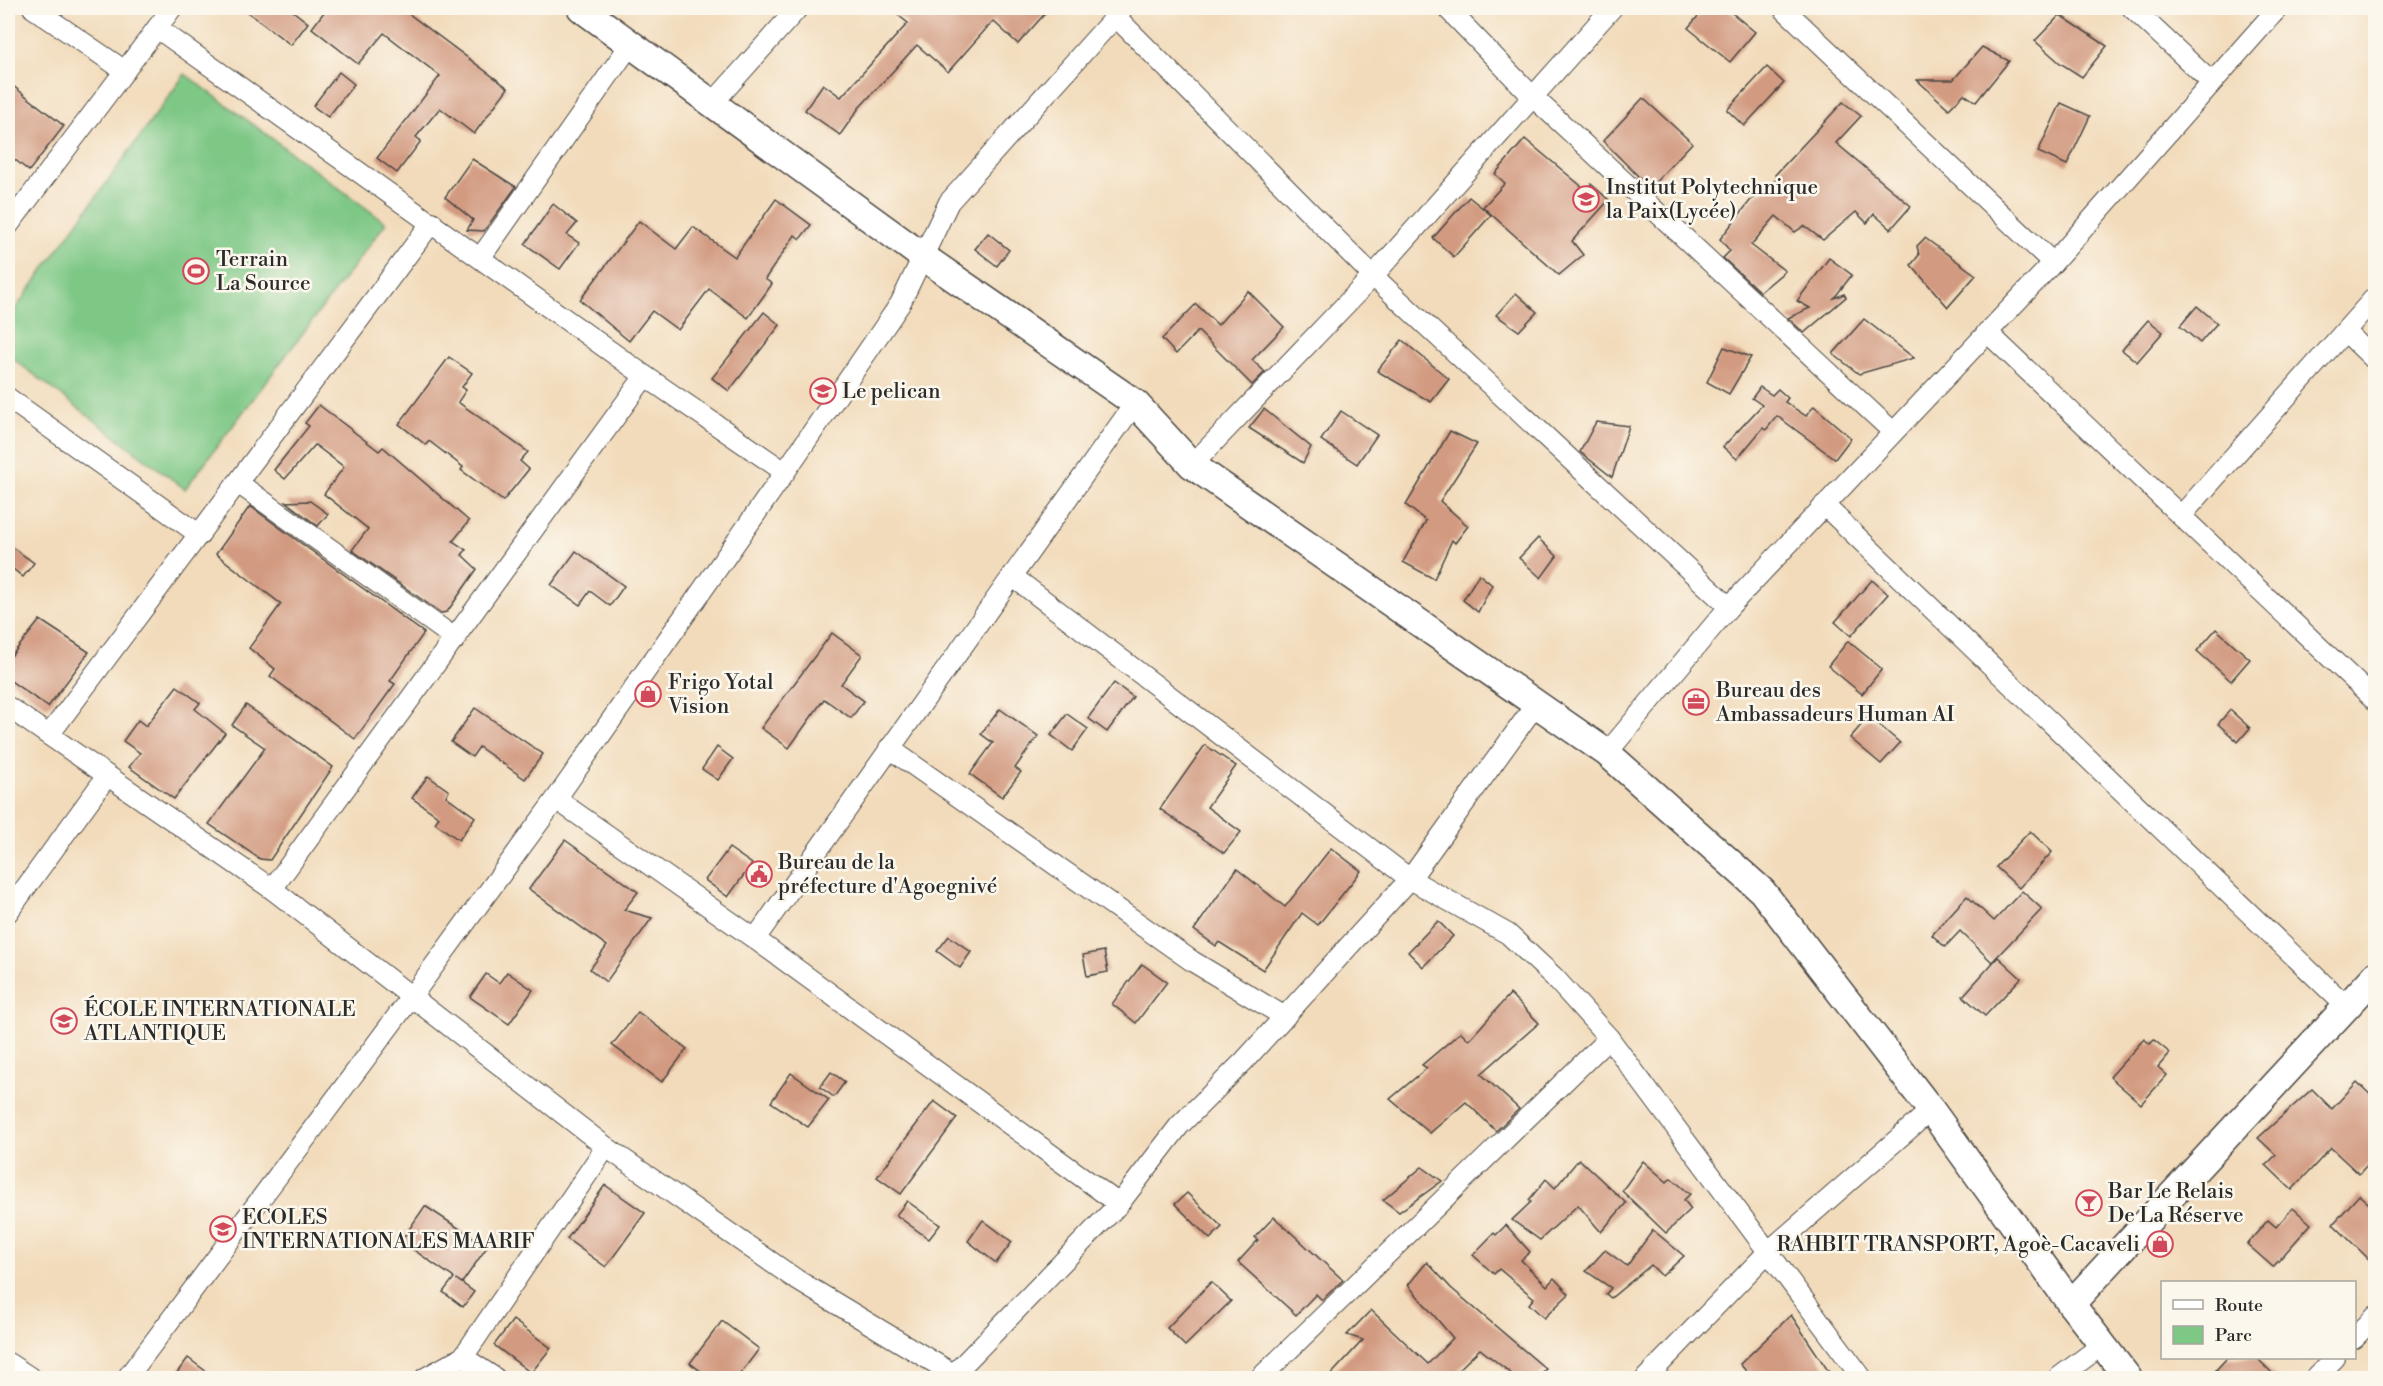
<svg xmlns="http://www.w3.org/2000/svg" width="2383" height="1386" viewBox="0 0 2383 1386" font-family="'Libre Bodoni',serif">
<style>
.green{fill:#7ec886;stroke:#547a58;stroke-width:1.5}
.building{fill:#d29a80}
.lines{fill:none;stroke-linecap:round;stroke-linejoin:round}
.street-casing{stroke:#494541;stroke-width:22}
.secondary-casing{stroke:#494541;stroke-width:30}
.street{stroke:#fff;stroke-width:20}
.secondary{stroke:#fff;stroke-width:27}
.labels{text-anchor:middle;stroke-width:5;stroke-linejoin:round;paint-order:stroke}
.poi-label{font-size:21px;fill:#2b2b2b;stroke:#fbf7ec;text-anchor:start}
</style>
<rect width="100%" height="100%" fill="#fbf7ec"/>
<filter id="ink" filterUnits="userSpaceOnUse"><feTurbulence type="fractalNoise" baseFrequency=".0167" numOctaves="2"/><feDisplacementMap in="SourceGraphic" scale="12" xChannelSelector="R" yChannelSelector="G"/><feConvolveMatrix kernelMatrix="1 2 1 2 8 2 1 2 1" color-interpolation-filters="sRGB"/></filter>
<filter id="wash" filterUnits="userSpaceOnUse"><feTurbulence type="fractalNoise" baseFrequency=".008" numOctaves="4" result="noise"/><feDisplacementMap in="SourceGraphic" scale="24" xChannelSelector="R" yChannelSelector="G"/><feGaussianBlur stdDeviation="1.35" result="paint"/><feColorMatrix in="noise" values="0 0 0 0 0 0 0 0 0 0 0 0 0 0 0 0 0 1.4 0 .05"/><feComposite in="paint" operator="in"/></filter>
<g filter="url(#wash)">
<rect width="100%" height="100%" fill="#f2dbbb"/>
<path class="green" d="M185,74L386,223L185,489L8,355V319Z"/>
<g id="blocks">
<g class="building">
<path d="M242,8H289L308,23L291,45Z"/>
<path d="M327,8H401L508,88L474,134L440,108L416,137L421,141L397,173L377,158L440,76L384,33L358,64L312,28Z"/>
<path d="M889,8H1050L1018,44L993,21L948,72L917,45L859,108L840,135L805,110L823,84L841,97L908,23Z"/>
<path d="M1705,8H1726L1755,32L1730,62L1688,28Z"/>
<path d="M2060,15L2107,46L2082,77L2060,63L2035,41Z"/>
<path d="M1982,47L2009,61L1976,102L1964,94L1949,109L1917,80H1953Z"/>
<path d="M1767,67L1784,83L1744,126L1727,110Z"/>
<path d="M339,72L354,84L328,117L313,106Z"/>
<path d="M8,82L64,126L29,171L8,154Z"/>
<path d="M1643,98L1692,143L1650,188L1603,141Z"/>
<path d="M1843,102L1861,116L1836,143L1911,206L1891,229L1874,214L1867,223L1856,212L1823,240L1804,226L1795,232L1776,216L1751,245L1785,271L1760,292L1723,258L1730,251L1720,239L1750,201L1779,178L1775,175Z"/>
<path d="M2061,103L2090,116L2067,165L2038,152Z"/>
<path d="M1525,139L1586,190L1591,184L1609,200L1572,241L1583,255L1559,275L1483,207L1505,183L1495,174Z"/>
<path d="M472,159L516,187L484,231L467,230L473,220L445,197Z"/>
<path d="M1469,197L1491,215L1454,257L1433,238Z"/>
<path d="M776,199L811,225L800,239L795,235L765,279L772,284L748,318L709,289L678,330L652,311L629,341L580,300L639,221L676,249L693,227L735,257Z"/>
<path d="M553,204L577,223L567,235L579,243L560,269L525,244Z"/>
<path d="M988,233L1009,250L997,266L975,249Z"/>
<path d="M1925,238L1976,275L1948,307L1911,265L1919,255L1917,246Z"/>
<path d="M1829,258L1852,275L1834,298L1844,294L1846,297L1804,333L1788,318L1810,308L1797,301Z"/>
<path d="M1248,291L1284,327L1252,360L1265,372L1252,385L1198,331L1176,354L1162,339L1196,304L1218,325Z"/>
<path d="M1516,293L1537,312L1519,331L1496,315Z"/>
<path d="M2197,306L2217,323L2200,343L2180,326Z"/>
<path d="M764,312L780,325L729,391L712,378Z"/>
<path d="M1864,319L1914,358L1859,374L1833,354Z"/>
<path d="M2148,320L2163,332L2137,362L2122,350Z"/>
<path d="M1402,340L1449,379L1431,402L1377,371Z"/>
<path d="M1724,347L1751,357L1729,394L1707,382Z"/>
<path d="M449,357L472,373L462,387L466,390L458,402L528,452L520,461L529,469L503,501L461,470L463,467L429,441L426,445L399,424Z"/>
<path d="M1760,387L1772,395L1778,389L1788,398L1785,402L1806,416L1814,406L1851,438L1835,459L1777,416L1766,430L1763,428L1737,459L1723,447L1762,405L1752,398Z"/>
<path d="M319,405L379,451L383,447L469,521L453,541L466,550L462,555L477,569L447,612L441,613L352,550L368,529L324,494L344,467L315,445L285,479L274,470L309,426L305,423Z"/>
<path d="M1264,409L1311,447L1303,463L1249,428Z"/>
<path d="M1341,411L1377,435L1357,464L1321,440Z"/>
<path d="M1596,422L1629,426L1612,477L1580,452Z"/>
<path d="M1450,431L1477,444L1440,501L1468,526L1455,543L1452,540L1434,579L1403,562L1426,521L1406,505Z"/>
<path d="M310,501L328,514L318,526L286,502Z"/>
<path d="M250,506L424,633L390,681L395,684L355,739L270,676L275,669L249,648L281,604L216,554Z"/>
<path d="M1538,538L1557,556L1541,578L1519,558Z"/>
<path d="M8,544L34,563L23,577L8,565Z"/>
<path d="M576,551L624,586L610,606L590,591L580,605L551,585Z"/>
<path d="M1479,574L1492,585L1478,612L1463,600Z"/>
<path d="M1872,580L1888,594L1851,636L1835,622Z"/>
<path d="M40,620L89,652L48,707L8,679V660Z"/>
<path d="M2216,629L2250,659L2231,681L2197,651Z"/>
<path d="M832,633L862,655L841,684L864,701L851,718L824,699L789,748L761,728Z"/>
<path d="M1848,641L1882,669L1862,694L1828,666Z"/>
<path d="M1114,683L1133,697L1107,732L1088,718Z"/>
<path d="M177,686L200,703L195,709L225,733L174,799L129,767L140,753L123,741L138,720L146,726Z"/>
<path d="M246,705L333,767L270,860L260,859L209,824L265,748L232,725Z"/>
<path d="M475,708L543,754L525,779L479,747L472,757L451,742Z"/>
<path d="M1000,709L1038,736L1015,768L1021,772L1002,797L970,774L993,743L981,734Z"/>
<path d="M2230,710L2250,728L2238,742L2218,724Z"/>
<path d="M1067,714L1088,729L1072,751L1051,735Z"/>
<path d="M1869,716L1900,743L1881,764L1850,738Z"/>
<path d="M1205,745L1236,766L1207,807L1241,832L1224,853L1160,809Z"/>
<path d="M717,747L733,759L718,780L702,769Z"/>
<path d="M428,776L449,791L446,796L475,817L459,840L435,823L439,817L412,798Z"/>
<path d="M2030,831L2052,852L2019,888L1996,867Z"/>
<path d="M565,840L638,892L624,910L652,918L606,982L590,969L607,946L529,889Z"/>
<path d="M729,848L752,864L728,897L705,880Z"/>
<path d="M1331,848L1361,871L1318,925L1302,913L1263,970L1219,942L1216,946L1194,930L1237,869L1285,907Z"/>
<path d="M2022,891L2042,909L1992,962L1960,931L1945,947L1932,935L1967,896L1994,921Z"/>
<path d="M1438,921L1453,936L1423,967L1408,952Z"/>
<path d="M949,936L971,952L960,968L937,951Z"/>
<path d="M1104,951L1108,972L1087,976L1083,955Z"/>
<path d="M1998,957L2021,978L1985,1016L1963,996Z"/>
<path d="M1142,964L1167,982L1136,1023L1112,1004Z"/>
<path d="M507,972L533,990L509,1024L470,997L486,974L499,983Z"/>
<path d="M1510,994L1539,1023L1481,1074L1519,1109L1496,1131L1466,1102L1430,1133L1390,1099L1427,1068L1422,1065L1461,1032L1469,1040Z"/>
<path d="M638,1012L687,1049L662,1082L612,1045Z"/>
<path d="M2144,1039L2150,1044L2154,1040L2170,1053L2158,1067L2167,1075L2141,1104L2110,1077Z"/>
<path d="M831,1072L845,1082L834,1097L820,1087Z"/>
<path d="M791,1073L829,1100L808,1127L771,1102Z"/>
<path d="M2357,1082L2376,1100V1155L2359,1174L2331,1148L2292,1190L2266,1165L2276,1155L2258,1138L2312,1089L2332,1109Z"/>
<path d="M934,1101L957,1118L901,1194L877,1177Z"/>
<path d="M1579,1159L1626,1203L1601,1232L1578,1205L1540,1240L1512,1220L1531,1202L1529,1200L1546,1179L1555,1188Z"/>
<path d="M1643,1161L1667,1182L1671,1178L1690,1194L1684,1200L1691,1209L1666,1233L1622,1191Z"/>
<path d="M1422,1167L1442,1181L1399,1212L1383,1200Z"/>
<path d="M605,1185L645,1213L606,1267L567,1239Z"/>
<path d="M1187,1193L1222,1227L1210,1239L1175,1204Z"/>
<path d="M2359,1195L2376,1210V1266L2333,1224Z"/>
<path d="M907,1201L940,1225L929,1239L896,1215Z"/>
<path d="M425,1206L487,1247L462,1283L456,1279L474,1292L463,1307L443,1292L454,1278L401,1241Z"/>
<path d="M2293,1208L2311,1224L2273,1267L2247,1244L2268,1220L2276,1227Z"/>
<path d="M1274,1217L1343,1280L1322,1300L1316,1294L1296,1315L1238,1262L1258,1240L1255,1237Z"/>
<path d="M983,1220L1012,1242L996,1263L968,1241Z"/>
<path d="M1506,1225L1530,1252L1521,1260L1547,1286L1554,1278L1569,1294L1544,1318L1529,1304L1534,1298L1499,1269L1494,1274L1473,1255L1494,1233L1496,1235Z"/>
<path d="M1653,1230L1684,1256L1662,1276L1651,1265L1611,1298L1606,1294L1611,1288L1586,1271L1605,1250L1627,1266Z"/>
<path d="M1427,1262L1451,1288L1546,1369L1536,1378H1517L1480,1349L1450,1378H1328L1363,1340L1347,1335L1371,1310L1428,1364L1453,1338L1408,1285Z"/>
<path d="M1211,1282L1231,1301L1185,1346L1167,1328Z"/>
<path d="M1791,1315L1829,1372L1820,1378H1752L1740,1364Z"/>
<path d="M513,1320L551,1348L531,1373L494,1345Z"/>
<path d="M722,1321L759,1349L737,1378H710L690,1363Z"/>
<path d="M188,1358L215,1378H173Z"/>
<path d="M2227,1358H2257L2277,1378H2225L2216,1370Z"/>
</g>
</g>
</g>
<g filter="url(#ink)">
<use href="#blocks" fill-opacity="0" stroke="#494541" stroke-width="1.5"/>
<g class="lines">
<g class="street-casing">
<g id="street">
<path d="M33,8L125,71"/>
<path d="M1447,8L1532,96L1892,431"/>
<path d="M1783,8L2053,263"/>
<path d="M2132,8L2211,82"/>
<path d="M1115,16L1373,276L1729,607"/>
<path d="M157,28L645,376L785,472"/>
<path d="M712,104L798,8"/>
<path d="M8,226L172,8"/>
<path d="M481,257L630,45"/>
<path d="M1987,332L2376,701"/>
<path d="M2346,332L2376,361"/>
<path d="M8,398L200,535"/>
<path d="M1192,465L1373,276L1612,8"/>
<path d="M238,483L456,639"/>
<path d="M1824,505L2346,1006"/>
<path d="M2181,516L2376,296"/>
<path d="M1012,576L1410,879L1508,934L1554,977L1609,1038L1862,1378"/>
<path d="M8,707L272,889L606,1147L797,1280L960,1378"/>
<path d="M49,735L432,222"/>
<path d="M889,748L1192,961L1285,1017"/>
<path d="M1607,753L1729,607L2053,263L2278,8"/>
<path d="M556,799L755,939L1119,1204"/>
<path d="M272,889L645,376"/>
<path d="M8,912L107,776"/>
<path d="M755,939L1135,403"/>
<path d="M2354,1338L2376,1316"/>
<path d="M463,1357L495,1378"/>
<path d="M8,1363L31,1378"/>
<path d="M954,1374L1119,1204L1179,1126L1245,1060L1410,879L1536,704"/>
<path d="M127,1378L412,996L556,799L785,472L900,304L949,202L1123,8"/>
<path d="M425,1378L463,1357L606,1147"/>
<path d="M1260,1378L1609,1038"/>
<path d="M1646,1378L1769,1251L1931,1110"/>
<path d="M2058,1378L2102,1345"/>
<path d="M2315,1378L2335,1358"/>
</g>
</g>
<g class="secondary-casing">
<g id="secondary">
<path d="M581,8L922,256L1135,403L1192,465L1607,753L1762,891L1931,1110L2071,1304L2128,1378"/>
<path d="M2071,1304L2376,975"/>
</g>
</g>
<use href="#street" class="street"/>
<use href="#secondary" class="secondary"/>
</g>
</g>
<defs>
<g id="school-ring" transform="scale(1.35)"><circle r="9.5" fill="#fbf7ec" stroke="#d1495b" stroke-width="1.5"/><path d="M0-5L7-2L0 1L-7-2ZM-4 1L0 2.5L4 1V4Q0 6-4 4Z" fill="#d1495b"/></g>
<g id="stadium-ring" transform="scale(1.35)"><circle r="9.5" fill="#fbf7ec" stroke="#d1495b" stroke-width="1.5"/><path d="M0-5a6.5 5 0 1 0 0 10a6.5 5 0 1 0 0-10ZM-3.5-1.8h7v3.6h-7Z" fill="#d1495b"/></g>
<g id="shop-ring" transform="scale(1.35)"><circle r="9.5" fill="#fbf7ec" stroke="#d1495b" stroke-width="1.5"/><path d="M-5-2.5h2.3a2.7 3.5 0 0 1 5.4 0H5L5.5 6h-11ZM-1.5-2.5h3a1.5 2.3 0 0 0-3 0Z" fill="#d1495b"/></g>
<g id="office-ring" transform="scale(1.35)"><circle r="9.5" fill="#fbf7ec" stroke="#d1495b" stroke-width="1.5"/><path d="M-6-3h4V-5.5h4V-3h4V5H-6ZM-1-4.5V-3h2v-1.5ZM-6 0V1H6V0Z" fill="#d1495b"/></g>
<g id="civic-ring" transform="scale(1.35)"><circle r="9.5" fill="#fbf7ec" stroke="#d1495b" stroke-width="1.5"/><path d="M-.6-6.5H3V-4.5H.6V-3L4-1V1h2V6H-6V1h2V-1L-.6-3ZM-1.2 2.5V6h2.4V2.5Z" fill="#d1495b"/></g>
<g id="bar-ring" transform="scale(1.35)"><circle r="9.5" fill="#fbf7ec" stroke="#d1495b" stroke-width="1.5"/><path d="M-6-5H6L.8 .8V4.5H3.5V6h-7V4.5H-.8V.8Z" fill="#d1495b"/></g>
</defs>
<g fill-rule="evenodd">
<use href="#school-ring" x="1586" y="199"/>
<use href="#stadium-ring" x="196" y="271"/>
<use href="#school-ring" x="823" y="391"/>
<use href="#shop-ring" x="648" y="694"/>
<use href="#office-ring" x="1696" y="702"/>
<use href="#civic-ring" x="759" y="874"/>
<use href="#school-ring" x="64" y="1021"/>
<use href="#bar-ring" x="2089" y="1203"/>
<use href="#school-ring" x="223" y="1229"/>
<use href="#shop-ring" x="2160" y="1244"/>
</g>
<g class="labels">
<g class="poi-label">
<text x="1606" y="194">Institut Polytechnique<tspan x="1606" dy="24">la Paix(Lycée)</tspan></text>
<text x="216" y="266">Terrain<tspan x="216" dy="24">La Source</tspan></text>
<text x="842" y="398">Le pelican</text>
<text x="668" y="689">Frigo Yotal<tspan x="668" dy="24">Vision</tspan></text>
<text x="1716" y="697">Bureau des<tspan x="1716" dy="24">Ambassadeurs Human AI</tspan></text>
<text x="778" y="869">Bureau de la<tspan x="778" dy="24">préfecture d'Agoegnivé</tspan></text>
<text x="84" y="1016">ÉCOLE INTERNATIONALE<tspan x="84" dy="24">ATLANTIQUE</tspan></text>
<text x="2108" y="1198">Bar Le Relais<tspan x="2108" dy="24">De La Réserve</tspan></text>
<text x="242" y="1224">ECOLES<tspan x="242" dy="24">INTERNATIONALES MAARIF</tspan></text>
<text x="2140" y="1251" text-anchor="end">RAHBIT TRANSPORT, Agoè-Cacaveli</text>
</g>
</g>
<rect width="2383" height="1386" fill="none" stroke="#fbf7ec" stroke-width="30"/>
<rect x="2161" y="1281" width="195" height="78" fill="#fbf7ec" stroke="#a8a59f" stroke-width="1.5"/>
<rect x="2173" y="1300" width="30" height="9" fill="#ffffff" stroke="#a8a59f" stroke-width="1.5"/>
<text x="2215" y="1311" font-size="18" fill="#2b2b2b">Route</text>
<rect x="2173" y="1326" width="30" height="18" fill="#7ec886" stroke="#a8a59f" stroke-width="1.5"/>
<text x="2215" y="1341" font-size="18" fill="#2b2b2b">Parc</text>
</svg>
